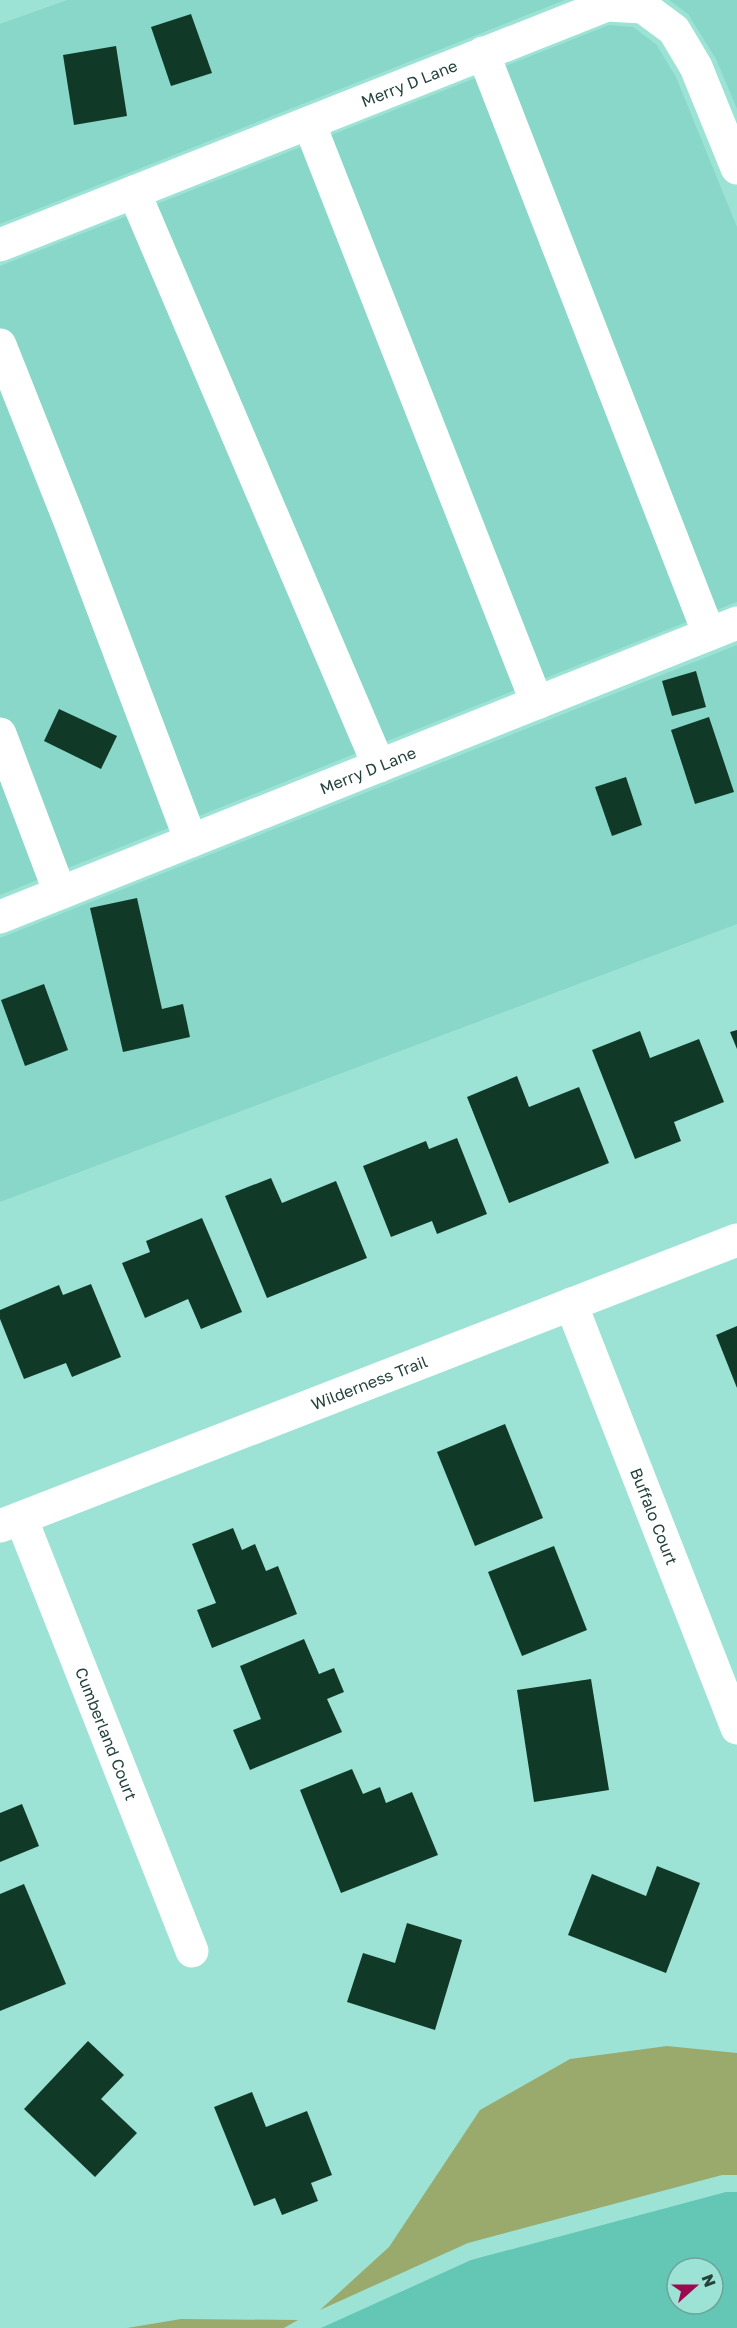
<svg xmlns="http://www.w3.org/2000/svg" width="737" height="2328" viewBox="0 0 737 2328" font-family="'Golos Text',sans-serif">
<style>
.built{fill:#88d7c8}
.green{fill:#9aaa6d}
.water{fill:#64c7b6;fill-rule:evenodd}
.building{fill:#103a27}
.lines{fill:none;stroke-linecap:round;stroke-linejoin:round}
.minor{stroke:#fff;stroke-width:33}
.labels{text-anchor:middle;stroke-width:6;stroke-linejoin:round;paint-order:stroke}
.street-label{font-size:16px;fill:#25423c;stroke:#9de3d5}
</style>
<rect width="100%" height="100%" fill="#9de3d5"/>
<g class="built">
<path d="M67,0H565L0,224V24Z"/>
<path d="M669,0H737V109L716,59L688,14Z"/>
<path d="M609,25L633,27L656,44L676,77L737,227V602L0,895V266Z"/>
<path d="M737,645V924L0,1202V938Z"/>
</g>
<g class="green">
<path d="M667,2046L737,2053V2175H722L468,2243L320,2310L389,2247L480,2110L570,2059Z"/>
<path d="M181,2319L298,2320L284,2328H127Z"/>
</g>
<path class="water" d="M726,2192H737V2328H321L471,2260ZM677,2268H713V2304H677Z"/>
<g class="building">
<path d="M191,14L212,73L171,86L151,27Z"/>
<path d="M116,46L127,116L74,125L63,55Z"/>
<path d="M696,671L706,707L672,716L662,681Z"/>
<path d="M59,709L117,736L101,769L44,741Z"/>
<path d="M709,717L734,792L695,804L671,730Z"/>
<path d="M626,777L642,825L612,836L595,787Z"/>
<path d="M137,898L162,1009L183,1004L190,1037L123,1052L90,908Z"/>
<path d="M44,984L68,1050L25,1066L1,1000Z"/>
<path d="M737,1030V1049L730,1032Z"/>
<path d="M640,1031L650,1058L699,1039L724,1102L674,1122L681,1141L635,1159L592,1050Z"/>
<path d="M517,1076L529,1107L579,1087L609,1163L509,1203L467,1097Z"/>
<path d="M457,1138L487,1214L437,1234L432,1221L391,1237L363,1166L426,1141L429,1149Z"/>
<path d="M271,1178L282,1203L336,1181L367,1258L267,1298L225,1196Z"/>
<path d="M202,1218L242,1312L201,1329L188,1299L145,1318L122,1263L150,1252L146,1241Z"/>
<path d="M91,1284L121,1357L72,1377L66,1363L24,1379L0,1319V1310L59,1285L63,1295Z"/>
<path d="M737,1326V1388L716,1335Z"/>
<path d="M505,1424L543,1518L475,1546L437,1452Z"/>
<path d="M233,1528L242,1550L255,1544L266,1571L278,1566L297,1614L212,1648L197,1610L216,1603L192,1544Z"/>
<path d="M554,1546L587,1630L522,1656L488,1572Z"/>
<path d="M304,1639L319,1674L334,1668L344,1692L327,1699L342,1732L250,1770L233,1730L261,1719L240,1666Z"/>
<path d="M591,1679L609,1790L534,1802L517,1690Z"/>
<path d="M352,1769L363,1794L380,1787L386,1803L412,1792L438,1855L341,1893L300,1790Z"/>
<path d="M22,1804L39,1846L0,1862V1813Z"/>
<path d="M657,1866L700,1883L666,1973L568,1935L592,1874L646,1896Z"/>
<path d="M24,1884L66,1984L0,2011V1894Z"/>
<path d="M407,1923L462,1940L435,2030L347,2002L363,1953L395,1963Z"/>
<path d="M88,2041L124,2075L101,2099L137,2133L95,2177L24,2109Z"/>
<path d="M252,2092L266,2127L307,2111L332,2175L311,2183L318,2201L282,2215L275,2198L254,2206L214,2107Z"/>
</g>
<g class="lines">
<g class="minor">
<path d="M483,53L709,634"/>
<path d="M309,123L537,703"/>
<path d="M134,192L379,766"/>
<path id="s1" d="M0,245L607,5L643,7L674,30L696,67L737,168"/>
<path d="M0,345L71,524L191,841"/>
<path d="M0,734L60,893"/>
<path id="s2" d="M0,917L737,623"/>
<path id="s3" d="M571,1304L737,1728"/>
<path id="s4" d="M21,1518L192,1951"/>
<path id="s5" d="M0,1526L737,1240"/>
</g>
</g>
<g class="labels">
<g class="street-label">
<text dy="6" stroke="none"><textPath href="#s1" startOffset="440">Merry D Lane</textPath></text>
<text dy="6" stroke="none"><textPath href="#s2" startOffset="396">Merry D Lane</textPath></text>
<text dy="6" stroke="none"><textPath href="#s5" startOffset="396">Wilderness Trail</textPath></text>
<text dy="6" stroke="none"><textPath href="#s3" startOffset="228">Buffalo Court</textPath></text>
<text dy="6" stroke="none"><textPath href="#s4" startOffset="232">Cumberland Court</textPath></text>
</g>
</g>
<g transform="translate(695 2286) rotate(69)"><circle r="28" fill="#9de3d5" stroke="#6da398" stroke-width="1.5"/>
<path d="M0-4.5L10 22L0 15L-10 22Z" fill="#9e0851"/>
<text y="-9" font-size="16" font-weight="bold" text-anchor="middle" fill="#25423c">N</text>
</g>
</svg>
